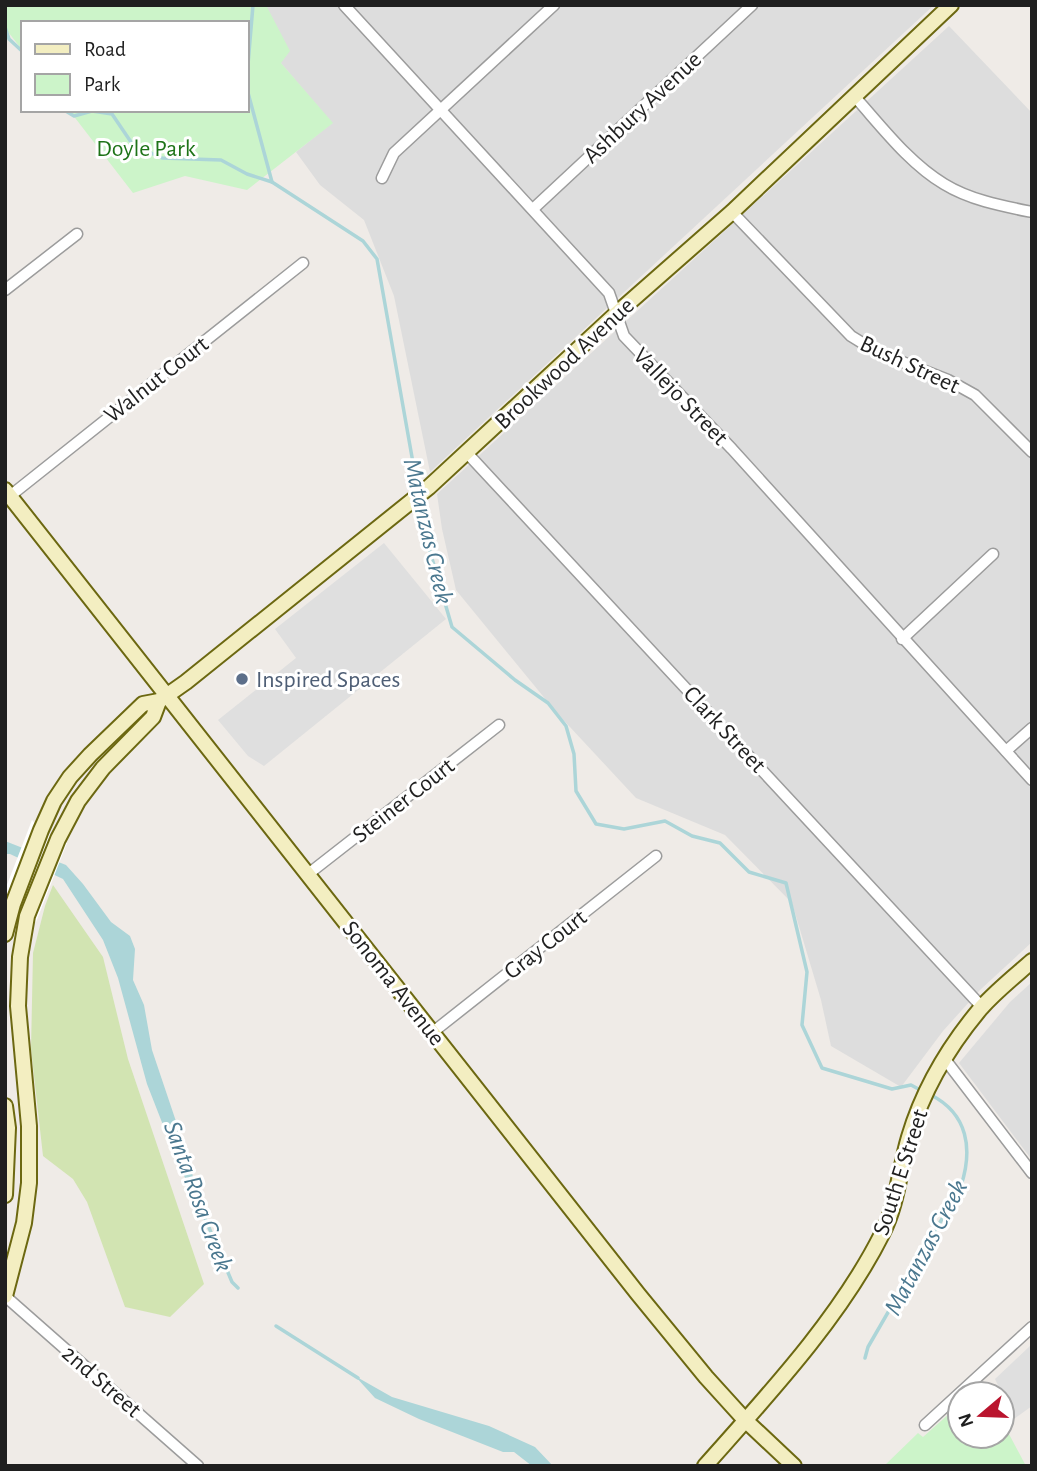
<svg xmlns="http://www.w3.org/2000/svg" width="1037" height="1471" viewBox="0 0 1037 1471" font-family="'Alegreya Sans',sans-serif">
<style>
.residential{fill:#ddd}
.grass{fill:#d2e4b2}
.park{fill:#ccf4c9}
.parking{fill:#dfdfdf}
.water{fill:#acd5d8}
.pier{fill:#fff}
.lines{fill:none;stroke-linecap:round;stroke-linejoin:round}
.stream{stroke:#acd5d8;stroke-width:3.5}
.street-casing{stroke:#9c9c9c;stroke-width:13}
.secondary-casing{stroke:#6c6811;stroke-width:18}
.street{stroke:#fff;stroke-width:10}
.secondary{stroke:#f3eec1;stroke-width:14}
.service-dot{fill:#5c6f8a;stroke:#fff;stroke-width:2.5}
.labels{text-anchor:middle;stroke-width:6;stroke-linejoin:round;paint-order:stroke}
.street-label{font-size:24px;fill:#1f1f1f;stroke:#fff}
.park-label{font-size:24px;fill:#1e7318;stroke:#fff}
.service-label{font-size:24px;fill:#4e5e75;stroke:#fff;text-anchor:start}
.water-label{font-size:26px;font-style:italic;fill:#4b788f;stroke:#fff}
</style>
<rect width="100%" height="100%" fill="#efebe7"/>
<g class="residential">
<path d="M266,5H934L430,472L394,296L364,220L320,185L296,152L332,123L280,62Z"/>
<path d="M949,26L1032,113V942L980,990L943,1031L901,1087L831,1046L821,1000L792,903L725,835L636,798L556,712L456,590L442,529L437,494Z"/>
<path d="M1032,982V1160L959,1063L1010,1002Z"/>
</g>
<path class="grass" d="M53,885L103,957L128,1059L204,1284L170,1317L125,1307L87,1202L73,1179L43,1156L31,1049L33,953L45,906Z"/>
<g class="park">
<path d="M5,5H266L290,51L281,63L333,123L247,190L185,176L133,193L69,110H247V23H23V51L5,28Z"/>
<path d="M959,1405L960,1436H1002V1421L1026,1466H884L918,1433L923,1437Z"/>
</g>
<g class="parking">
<path d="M384,543L446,619L264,766L248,756L218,720L296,658L275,629Z"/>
<path d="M1032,1344V1406L1014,1419L995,1379Z"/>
</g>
<g class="water">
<path d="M5,841L66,865L83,884L111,922L130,936L135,949L133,980L144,1005L152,1050L189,1160L200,1207L179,1166L147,1084L118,978L103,940L63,879L10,854H5Z"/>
<path d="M355,1376L392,1397L489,1426L535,1447L553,1466H532L514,1452H503L419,1419L375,1398Z"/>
</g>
<path class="pier" d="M32,820L41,830L67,843L36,922L5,899V890Z"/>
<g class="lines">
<g class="stream">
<path d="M5,27L9,39L23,52"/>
<path d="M247,76L253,5"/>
<path d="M247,89L272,182L363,241L377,259L418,491"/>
<path d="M64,110L74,116L92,111L112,114L133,145L162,158L221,160L247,174L272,182"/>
<path d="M420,499L426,538L452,627L515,680L548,703L566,726L574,754L576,791L596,824L624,829L665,821L692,836L720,843L749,872L786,883L807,972L802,1025L822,1068L892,1089L911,1085L924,1092"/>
<path d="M199,1204L232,1282L238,1288"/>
<path d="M276,1326L358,1378"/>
<path d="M865,1358L868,1347L961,1186C973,1149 968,1114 931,1095"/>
</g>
<g class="street-casing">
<g id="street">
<path d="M344,5L609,293L624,336L732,449L1032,780"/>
<path d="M855,97C882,127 909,163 944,184C970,200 1002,206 1032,212"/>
<path d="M382,178L394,153L554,5"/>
<path d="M533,209L752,5"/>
<path d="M732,212L851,336L877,352L948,380L975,395L1032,452"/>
<path d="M5,290L77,234"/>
<path d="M467,453L982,1007"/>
<path d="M10,496L303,263"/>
<path d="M902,639L993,554"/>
<path d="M1006,751L1032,728"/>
<path d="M307,875L499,725"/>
<path d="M433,1032L656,856"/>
<path d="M944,1058L1032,1173"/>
<path d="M5,1296L198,1466"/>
<path d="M925,1425L1032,1327"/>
</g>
</g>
<g class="secondary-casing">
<g id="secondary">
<path d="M5,490L638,1294L706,1377L745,1420L794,1466"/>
<path d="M5,934L13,904L41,830L54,801L70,777L90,755L143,704L159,701L186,682L429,487L616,314L732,212L951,5"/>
<path d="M5,1106L8,1128L5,1195"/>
<path d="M5,1296L24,1223L29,1183V1126L18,1006L20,957L27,916L58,839L78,801L103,768L153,717L159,701"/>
<path d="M705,1466C767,1396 840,1318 882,1234C898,1203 899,1170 909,1137C923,1090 949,1046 981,1008C996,991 1015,976 1032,961"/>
</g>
</g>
<use href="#street" class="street"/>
<use href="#secondary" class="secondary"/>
</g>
<circle class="service-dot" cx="242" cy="679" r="7"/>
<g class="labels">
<g class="street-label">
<text transform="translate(642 107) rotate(-43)" y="8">Ashbury Avenue</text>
<text transform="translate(564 363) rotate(-43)" y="8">Brookwood Avenue</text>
<text transform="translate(910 364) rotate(25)" y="8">Bush Street</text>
<text transform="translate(156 379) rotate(-38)" y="8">Walnut Court</text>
<text transform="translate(681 396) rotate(46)" y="8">Vallejo Street</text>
<text transform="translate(725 729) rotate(47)" y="8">Clark Street</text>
<text transform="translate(403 800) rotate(-38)" y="8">Steiner Court</text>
<text transform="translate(545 944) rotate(-38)" y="8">Gray Court</text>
<text transform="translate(394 983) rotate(52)" y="8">Sonoma Avenue</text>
<text transform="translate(900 1172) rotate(-72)" y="8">South E Street</text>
<text transform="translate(102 1381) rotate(41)" y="8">2nd Street</text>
</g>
<g class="park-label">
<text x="146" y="156">Doyle Park</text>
</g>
<g class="service-label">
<text x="256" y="687">Inspired Spaces</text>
</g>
<g class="water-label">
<text transform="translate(429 531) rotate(77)" y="9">Matanzas Creek</text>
<text transform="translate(199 1196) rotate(70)" y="9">Santa Rosa Creek</text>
<text transform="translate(925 1247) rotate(-62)" y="9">Matanzas Creek</text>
</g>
</g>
<rect width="1037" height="1471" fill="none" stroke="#1f1f1f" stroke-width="14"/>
<rect x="21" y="21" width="228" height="91" fill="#ffffff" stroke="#a5a5a5" stroke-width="2"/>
<rect x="35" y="44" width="35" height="10" fill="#f3eec1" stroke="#a5a5a5" stroke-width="2"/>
<text x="84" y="56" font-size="21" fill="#1f1f1f">Road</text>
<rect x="35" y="74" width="35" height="21" fill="#ccf4c9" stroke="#a5a5a5" stroke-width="2"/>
<text x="84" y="91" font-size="21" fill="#1f1f1f">Park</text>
<g transform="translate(981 1415) rotate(251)"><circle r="33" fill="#ffffff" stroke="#a5a5a5" stroke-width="2"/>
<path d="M0-5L12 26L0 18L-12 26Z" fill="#ba152e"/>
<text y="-10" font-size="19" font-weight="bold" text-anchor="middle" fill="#1f1f1f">N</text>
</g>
</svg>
